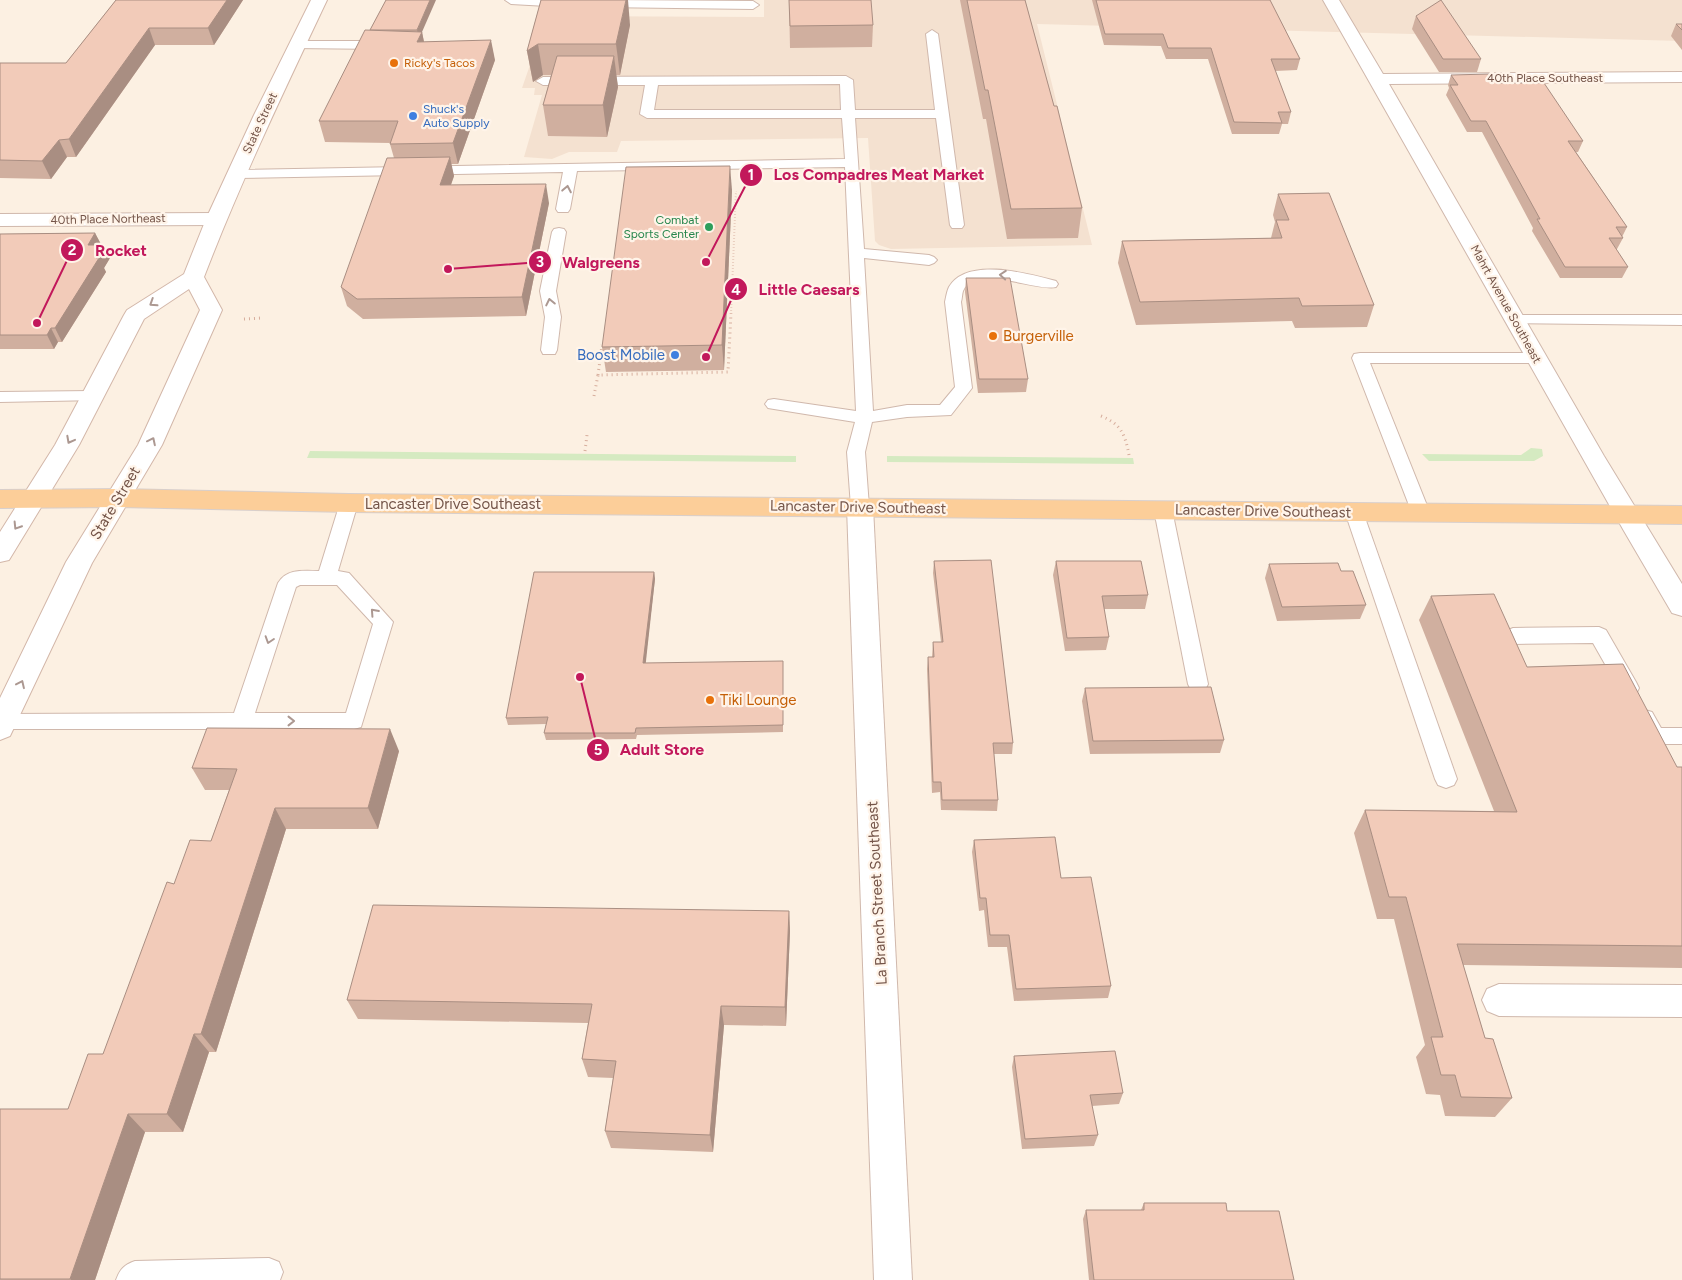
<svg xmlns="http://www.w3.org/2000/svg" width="1682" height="1280" viewBox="0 0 1682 1280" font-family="Figtree,sans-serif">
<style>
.residential{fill:#f4e1d0}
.green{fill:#d5eac1}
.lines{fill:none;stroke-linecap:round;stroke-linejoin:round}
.service-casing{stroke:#d0b8ac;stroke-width:2}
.minor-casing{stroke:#d0b8ac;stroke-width:2}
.secondary-casing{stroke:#d3b7a9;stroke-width:2}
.primary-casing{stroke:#d8cfcc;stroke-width:2}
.path-far1{stroke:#d7ae9d;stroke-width:2;stroke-dasharray:0.5 2.5;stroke-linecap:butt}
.path{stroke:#d7ae9d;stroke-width:3;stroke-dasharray:1 4;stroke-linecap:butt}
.service{fill:#fff;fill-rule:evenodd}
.minor{fill:#fff;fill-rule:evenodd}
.secondary{fill:#fff;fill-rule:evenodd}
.primary{fill:#fcce99;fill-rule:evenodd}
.wall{fill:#d0af9f}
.shaded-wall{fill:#a98e82}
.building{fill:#f2cbb9;stroke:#a98e82}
.oneway{stroke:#ac9891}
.food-dot{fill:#e8710a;stroke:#fff4e9;stroke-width:2}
.shop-dot{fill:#3f7fe0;stroke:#fff4e9;stroke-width:2}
.leisure-dot{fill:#2e9e5b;stroke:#fff4e9;stroke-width:2}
.labels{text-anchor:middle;stroke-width:4.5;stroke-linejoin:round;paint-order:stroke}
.far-food-label{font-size:12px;fill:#c56008;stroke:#fff4e9;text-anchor:start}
.far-street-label{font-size:12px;fill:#745448;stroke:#fff4e9}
.far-shop-label{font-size:12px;fill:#366cbe;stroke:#fff4e9;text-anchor:start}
.far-leisure-label{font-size:12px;fill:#27864d;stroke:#fff4e9;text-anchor:end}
.food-label{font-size:15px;fill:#c56008;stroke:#fff4e9;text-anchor:start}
.shop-label{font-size:15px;fill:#366cbe;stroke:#fff4e9;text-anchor:end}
.street-label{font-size:15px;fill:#745448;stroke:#fff4e9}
.leader{fill:none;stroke:#c2185b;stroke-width:2}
.callout-dot{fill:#c2185b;stroke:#fff4e9;stroke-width:2}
.mark-label{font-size:15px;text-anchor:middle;font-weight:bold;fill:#fff}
.callout-label{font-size:16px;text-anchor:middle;font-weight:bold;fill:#c2185b;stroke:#fff4e9;stroke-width:4.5;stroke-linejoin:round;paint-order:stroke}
</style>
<rect width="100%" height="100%" fill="#fcf0e2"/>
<path class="residential" d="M764,0H1682V41L1037,24L1092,245L891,249L879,245L875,241L868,138L621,141L617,152H569L552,159L524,157L542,95H534L535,88H522L547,16L764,17Z"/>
<g class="green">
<path d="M1531,448L1542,449L1543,456L1534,461H1429L1422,454L1521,455Z"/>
<path d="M310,451L796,456V462L307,458Z"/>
<path d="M887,456L1133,458L1134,464L887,462Z"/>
</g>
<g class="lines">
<g class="service-casing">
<g id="service">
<path d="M505,0H590L587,7L583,8L511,4Z"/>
<path d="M603,0L753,1L759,5L753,9L599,7L597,4Z"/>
<path d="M932,30L938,34L964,225L962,228H952L950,225L936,118H855L864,249L929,255L934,257L937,260L934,263L929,265L864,258L873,411L907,405H940L955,387L945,302C946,297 947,291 949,287C967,256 1029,274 1056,281L1058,284L1056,287C1035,292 975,262 963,291C962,294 962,299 961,302L972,388L951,415L907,417L872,422L865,452L869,507L866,511L860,513L854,511L851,507L847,452L855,422L774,409L768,408L765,404L768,400L774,399L856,411L845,167L577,171L570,209L568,212H558L556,209L563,172L236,178L231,177L229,174L231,171L236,170L845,159L842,118H647L640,114L645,85H543L536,81L543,77L846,76L853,80L855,110H935L926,34ZM840,84L841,110H654L658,85Z"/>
<path d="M297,41H382L388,45L382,49L293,48L291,45Z"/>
<path d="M559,228L564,229L566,232L556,291L561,317L557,350L555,354H543L541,350L545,317L540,291L552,232L554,229Z"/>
<path d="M1515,315H1682V325L1509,323L1507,320L1509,317Z"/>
<path d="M1360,353H1536L1542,354L1544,358L1542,362L1536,363H1370L1430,513L1428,518L1421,519L1414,518L1412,513L1352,358L1354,354Z"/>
<path d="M92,391L98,392L100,396L98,400L0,402V392Z"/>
<path d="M349,497L355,499L358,503L338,571L349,573L393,622L361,727L354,729H0V715L3,714L234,713L278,583C287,568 304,571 319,571L340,503L343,499ZM300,585H337L373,624L346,713H255L296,587Z"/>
<path d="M1163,504L1169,505L1172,510L1208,684L1205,690L1198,692L1191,690L1188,684L1154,510L1157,505Z"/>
<path d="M1354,506L1361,507L1363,512L1457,779L1454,785L1446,788L1438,785L1435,779L1345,512L1347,507Z"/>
<path d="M1599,627L1606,630L1636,682L1639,688L1636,694L1629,696L1622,694L1593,643L1513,644L1506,641L1503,636L1506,631L1513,628Z"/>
<path d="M1645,710L1652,712L1661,728H1682V744H1655L1648,742L1635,718L1638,712Z"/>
<path d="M269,1258L279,1262L283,1272L280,1280H116C120,1269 124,1265 135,1261Z"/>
</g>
</g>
<g class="minor-casing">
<g id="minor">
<path d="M1323,0H1339L1383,74L1682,72V82L1389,84L1604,456L1682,584V616L1672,613L1624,531Z"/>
<path d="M216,213L223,215L226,219L223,223L216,225L0,226V214Z"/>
<path d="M860,498L869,501L873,507L912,1280H874L847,507L851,501Z"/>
<path d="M1499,984L1682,985V1017L1499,1016L1487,1011L1482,1000L1487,989Z"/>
</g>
</g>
<g class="secondary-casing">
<path id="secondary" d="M311,0H327C284,91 240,183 204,277L222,310L162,445L92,563L10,736L0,740V698L66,562L138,445L200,310L189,289L144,319L79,445L9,560L0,562V532L55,445L124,315L127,310L184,274L206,219L254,115Z"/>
</g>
<g class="primary-casing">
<path id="primary" d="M119,489L349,494L1682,506V524L349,512L119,507L0,508V490Z"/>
</g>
<path class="path-far1" d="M731,314L736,191"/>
<g class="path">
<path d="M244,319L262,318"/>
<path d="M598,375L602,345"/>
<path d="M594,396L598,375L728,372L731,313"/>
<path d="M1101,416C1121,424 1125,434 1129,455"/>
<path d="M585,451L587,435"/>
</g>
<use href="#service" class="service"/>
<use href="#minor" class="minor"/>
<use href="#secondary" class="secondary"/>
<use href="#primary" class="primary"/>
</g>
<g class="wall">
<path d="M116,0H243L214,45H155L76,157H67L51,179L0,178V63H66Z"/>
<path d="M386,0L422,32L424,42L495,60L458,164H451L454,176L451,185L549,203L526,316L363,319L347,306L341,287L394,158L390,144L391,143L325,142L319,121L370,30Z"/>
<path d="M541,0L630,25L620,75H616L618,87L607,137L548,136L543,105L551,75H543L533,82L527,51Z"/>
<path d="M789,0L873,25L872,47L790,48Z"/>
<path d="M960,0H1025L1054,106L1082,208L1078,238L1007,239L986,119H983Z"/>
<path d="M1092,0H1270L1300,59L1297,70L1275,71L1291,112L1288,124H1282L1279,134H1232L1208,59H1166L1161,46L1104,45Z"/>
<path d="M1416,16L1481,59L1477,72H1439L1412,29Z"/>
<path d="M1676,24H1682V50L1671,36Z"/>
<path d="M1451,75L1496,83L1583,141L1578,152H1576L1627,227L1622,237L1623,238L1617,249H1616L1628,267L1622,278H1560L1532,231L1533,228L1482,132H1467L1446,95L1449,88L1448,85Z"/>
<path d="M732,190L724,370L606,372L602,347Z"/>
<path d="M1278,194L1374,305L1367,327L1295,328L1292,321L1136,325L1118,263L1122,241L1271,238L1275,222L1273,215Z"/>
<path d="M95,233L101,245L110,258L104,268L106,272L62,342H58L54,349H0V234Z"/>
<path d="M966,278L1028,379L1026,392L978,393L965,292Z"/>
<path d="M934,561L1013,743L1012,754H994L998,800L997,811L941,810L940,792L932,793L927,669L928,657H932L933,642H941L933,573Z"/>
<path d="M1056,561L1148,595L1145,609H1104L1109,637L1106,650L1065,651L1053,575Z"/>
<path d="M1269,564L1341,571L1366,605L1360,619L1277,621L1265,578Z"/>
<path d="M654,572L655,579L645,663L783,668V732L637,735L636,739L546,740L544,733L546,724L508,725L506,718Z"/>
<path d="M1431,596L1527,667L1677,767H1682V968L1463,965L1485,1038L1512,1098L1495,1117L1445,1116L1440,1095L1426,1094L1416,1057L1425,1045L1394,919H1377L1354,833L1365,810L1494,811L1419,620Z"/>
<path d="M1085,688L1224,740L1220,753L1090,754L1082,701Z"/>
<path d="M399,751L378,829H286L216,1052H209L183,1132H145L95,1280H0V1109H68L103,1054L174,884L211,841L229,790H205L192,768Z"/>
<path d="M974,840L1061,878L1111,986L1108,998L1014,1001L1007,947H988L984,910L979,911L972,852Z"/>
<path d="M789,911L790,931L786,1026L724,1025L713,1152L611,1148L605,1131L613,1078L588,1077L582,1059L588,1023L358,1019L347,1000Z"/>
<path d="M1014,1056L1123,1093L1119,1104L1092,1106L1098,1135L1094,1146L1022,1149L1012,1067Z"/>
<path d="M1144,1203L1227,1211L1294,1280H1089L1083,1219L1086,1210H1141Z"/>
</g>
<g class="shaded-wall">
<path d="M227,0H243L214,45L208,28Z"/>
<path d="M430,0H436L422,32L426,52L417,42L419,39L417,30Z"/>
<path d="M626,0H628L630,25L620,75L616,44Z"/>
<path d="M149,28L155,45L76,157L69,139Z"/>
<path d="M491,40L495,60L458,164L453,143Z"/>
<path d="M538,44L543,75L533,82L527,51Z"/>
<path d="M614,56L618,87L607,137L603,105Z"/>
<path d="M59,140L67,157L51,179L42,161Z"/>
<path d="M450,157L454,176L444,204L440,185Z"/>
<path d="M730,166L732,190L724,370L722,345Z"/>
<path d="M546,184L549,203L526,316L522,297Z"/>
<path d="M95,233L102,246L88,245Z"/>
<path d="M103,245L110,258L104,268L106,272L62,342L55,328Z"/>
<path d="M51,328L58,342L54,349L47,335Z"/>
<path d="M654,572L655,579L645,670L643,663Z"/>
<path d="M390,729L399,751L378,829L368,808Z"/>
<path d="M275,808L286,829L216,1052L201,1034Z"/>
<path d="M789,911L790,931L786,1026L785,1007Z"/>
<path d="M721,1006L724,1025L713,1152L710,1135Z"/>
<path d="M194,1034L209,1052L183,1132L167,1114Z"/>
<path d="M128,1114L145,1132L95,1280H71L70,1279Z"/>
</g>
<g class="building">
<path d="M116,0H227L208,28H149L69,139L59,140L42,161L0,160V63H66Z"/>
<path d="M386,0H430L417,30H370Z"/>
<path d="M541,0H626L616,44H538L527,51Z"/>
<path d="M789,0H871L873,25L790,26Z"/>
<path d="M967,0H1025L1054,106H1057L1082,208L1011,209L988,90H985Z"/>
<path d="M1096,0H1270L1300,59H1271L1291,112H1278L1282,123L1234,122L1211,48H1168L1163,34H1105Z"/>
<path d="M1441,0L1481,59H1443L1416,16Z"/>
<path d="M1676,24H1682V30Z"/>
<path d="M365,30L422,32L417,42L491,40L453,143L390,144L398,121H319Z"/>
<path d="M557,56H614L603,105H543Z"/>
<path d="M1490,74L1496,83H1544L1583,141H1568L1627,227H1616L1623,238H1609L1628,267H1565L1537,219H1540L1486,121H1471L1450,85H1458L1451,75Z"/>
<path d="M450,157L440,185L546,184L522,297L357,299L341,287L387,158Z"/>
<path d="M730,166L722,345L602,347L626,167Z"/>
<path d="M1329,193L1374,305L1302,306L1299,298L1140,302L1122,241L1282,238L1276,220H1289L1278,194Z"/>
<path d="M95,233L88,245H103L96,258H99L55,328H51L47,335H0V234Z"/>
<path d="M966,278H1010L1028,379H979Z"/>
<path d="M991,560L1013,743H993L998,800H942L941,782H933L928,657H934L933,642H943L934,561Z"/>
<path d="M1056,561H1141L1148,595L1102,596L1109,637L1067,638Z"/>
<path d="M1338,563L1341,571H1353L1366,605L1282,607L1269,564Z"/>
<path d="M534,572H654L643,663L783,661V725L636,728L635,733H544L548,717L506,718Z"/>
<path d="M1494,594L1527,667L1623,664L1677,767H1682V946L1457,944L1485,1038L1493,1039L1512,1098L1461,1097L1455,1075H1441L1431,1037H1443L1406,897H1389L1365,810L1517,812L1431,596Z"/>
<path d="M1211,687L1224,740L1093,741L1085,688Z"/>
<path d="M207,728L390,729L368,808H275L201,1034H194L167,1114H128L70,1279H0V1109H68L88,1054H103L167,882L174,884L190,840L211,841L237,769L192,768Z"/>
<path d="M1055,837L1061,878L1091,877L1111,986L1016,989L1009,935H990L986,898H980L974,840Z"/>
<path d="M373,905L789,911L785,1007L721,1006L710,1135L605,1131L616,1061L582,1059L592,1004L347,1000Z"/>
<path d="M1115,1051L1123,1093L1090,1095L1098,1135L1025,1139L1014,1056Z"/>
<path d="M1144,1203H1226L1227,1211H1279L1294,1280H1094L1086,1210H1144Z"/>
</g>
<defs><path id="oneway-chevron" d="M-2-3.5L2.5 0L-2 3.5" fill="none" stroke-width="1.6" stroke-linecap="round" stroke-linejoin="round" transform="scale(1.25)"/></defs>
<g class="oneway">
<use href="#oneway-chevron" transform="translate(567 189) rotate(-79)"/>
<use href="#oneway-chevron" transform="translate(1003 275) rotate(-176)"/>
<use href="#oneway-chevron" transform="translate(550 302) rotate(-102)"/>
<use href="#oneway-chevron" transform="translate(153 303) rotate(147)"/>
<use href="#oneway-chevron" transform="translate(70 440) rotate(118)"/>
<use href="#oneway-chevron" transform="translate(152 441) rotate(-64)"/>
<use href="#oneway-chevron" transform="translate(17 526) rotate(122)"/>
<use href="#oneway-chevron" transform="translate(374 612) rotate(-132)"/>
<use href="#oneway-chevron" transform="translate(269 640) rotate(108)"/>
<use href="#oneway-chevron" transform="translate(21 684) rotate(-65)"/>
<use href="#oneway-chevron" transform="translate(291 721)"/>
</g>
<g class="food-dot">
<circle cx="394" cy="63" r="5"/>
<circle cx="993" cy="336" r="5"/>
<circle cx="710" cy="700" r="5"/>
</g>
<g class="shop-dot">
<circle cx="413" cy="116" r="5"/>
<circle cx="675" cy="355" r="5"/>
</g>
<circle class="leisure-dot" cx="709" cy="227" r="5"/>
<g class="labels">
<g class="far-food-label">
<text x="404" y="67">Ricky's Tacos</text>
</g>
<g class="far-street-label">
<text x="1545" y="82">40th Place Southeast</text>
<text transform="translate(260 123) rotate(-65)" y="4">State Street</text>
<text transform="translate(108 219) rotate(-1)" y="4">40th Place Northeast</text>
<text transform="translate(1506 304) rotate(61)" y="4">Mahrt Avenue Southeast</text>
</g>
<g class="far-shop-label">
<text x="423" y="113">Shuck's<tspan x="423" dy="14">Auto Supply</tspan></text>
</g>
<g class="far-leisure-label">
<text x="699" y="224">Combat<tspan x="699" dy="14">Sports Center</tspan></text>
</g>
<g class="food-label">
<text x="1003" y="341">Burgerville</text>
<text x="720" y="705">Tiki Lounge</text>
</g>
<g class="shop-label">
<text x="665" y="360">Boost Mobile</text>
</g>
<g class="street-label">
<text transform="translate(115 503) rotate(-59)" y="5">State Street</text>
<text x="453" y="509">Lancaster Drive Southeast</text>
<text transform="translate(858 507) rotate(1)" y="5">Lancaster Drive Southeast</text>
<text transform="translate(1263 511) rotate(1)" y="5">Lancaster Drive Southeast</text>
<text transform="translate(877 893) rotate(-93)" y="5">La Branch Street Southeast</text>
</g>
</g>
<path class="leader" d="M706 262L751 175M37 323L72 250M448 269L540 262M706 357L736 289M580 677L598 750"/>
<g class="callout-dot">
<circle cx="706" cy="262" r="5"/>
<circle cx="37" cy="323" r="5"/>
<circle cx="448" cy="269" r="5"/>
<circle cx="706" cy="357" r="5"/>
<circle cx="580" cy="677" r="5"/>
<circle cx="751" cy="175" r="12"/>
<circle cx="72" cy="250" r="12"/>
<circle cx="540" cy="262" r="12"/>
<circle cx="736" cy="289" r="12"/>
<circle cx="598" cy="750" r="12"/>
</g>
<g class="mark-label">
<text x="751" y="180">1</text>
<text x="72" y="255">2</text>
<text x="540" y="267">3</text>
<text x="736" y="295">4</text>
<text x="598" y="755">5</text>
</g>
<g class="callout-label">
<text x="879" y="180">Los Compadres Meat Market</text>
<text x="121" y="256">Rocket</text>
<text x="601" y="268">Walgreens</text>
<text x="809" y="295">Little Caesars</text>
<text x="662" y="755">Adult Store</text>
</g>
</svg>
